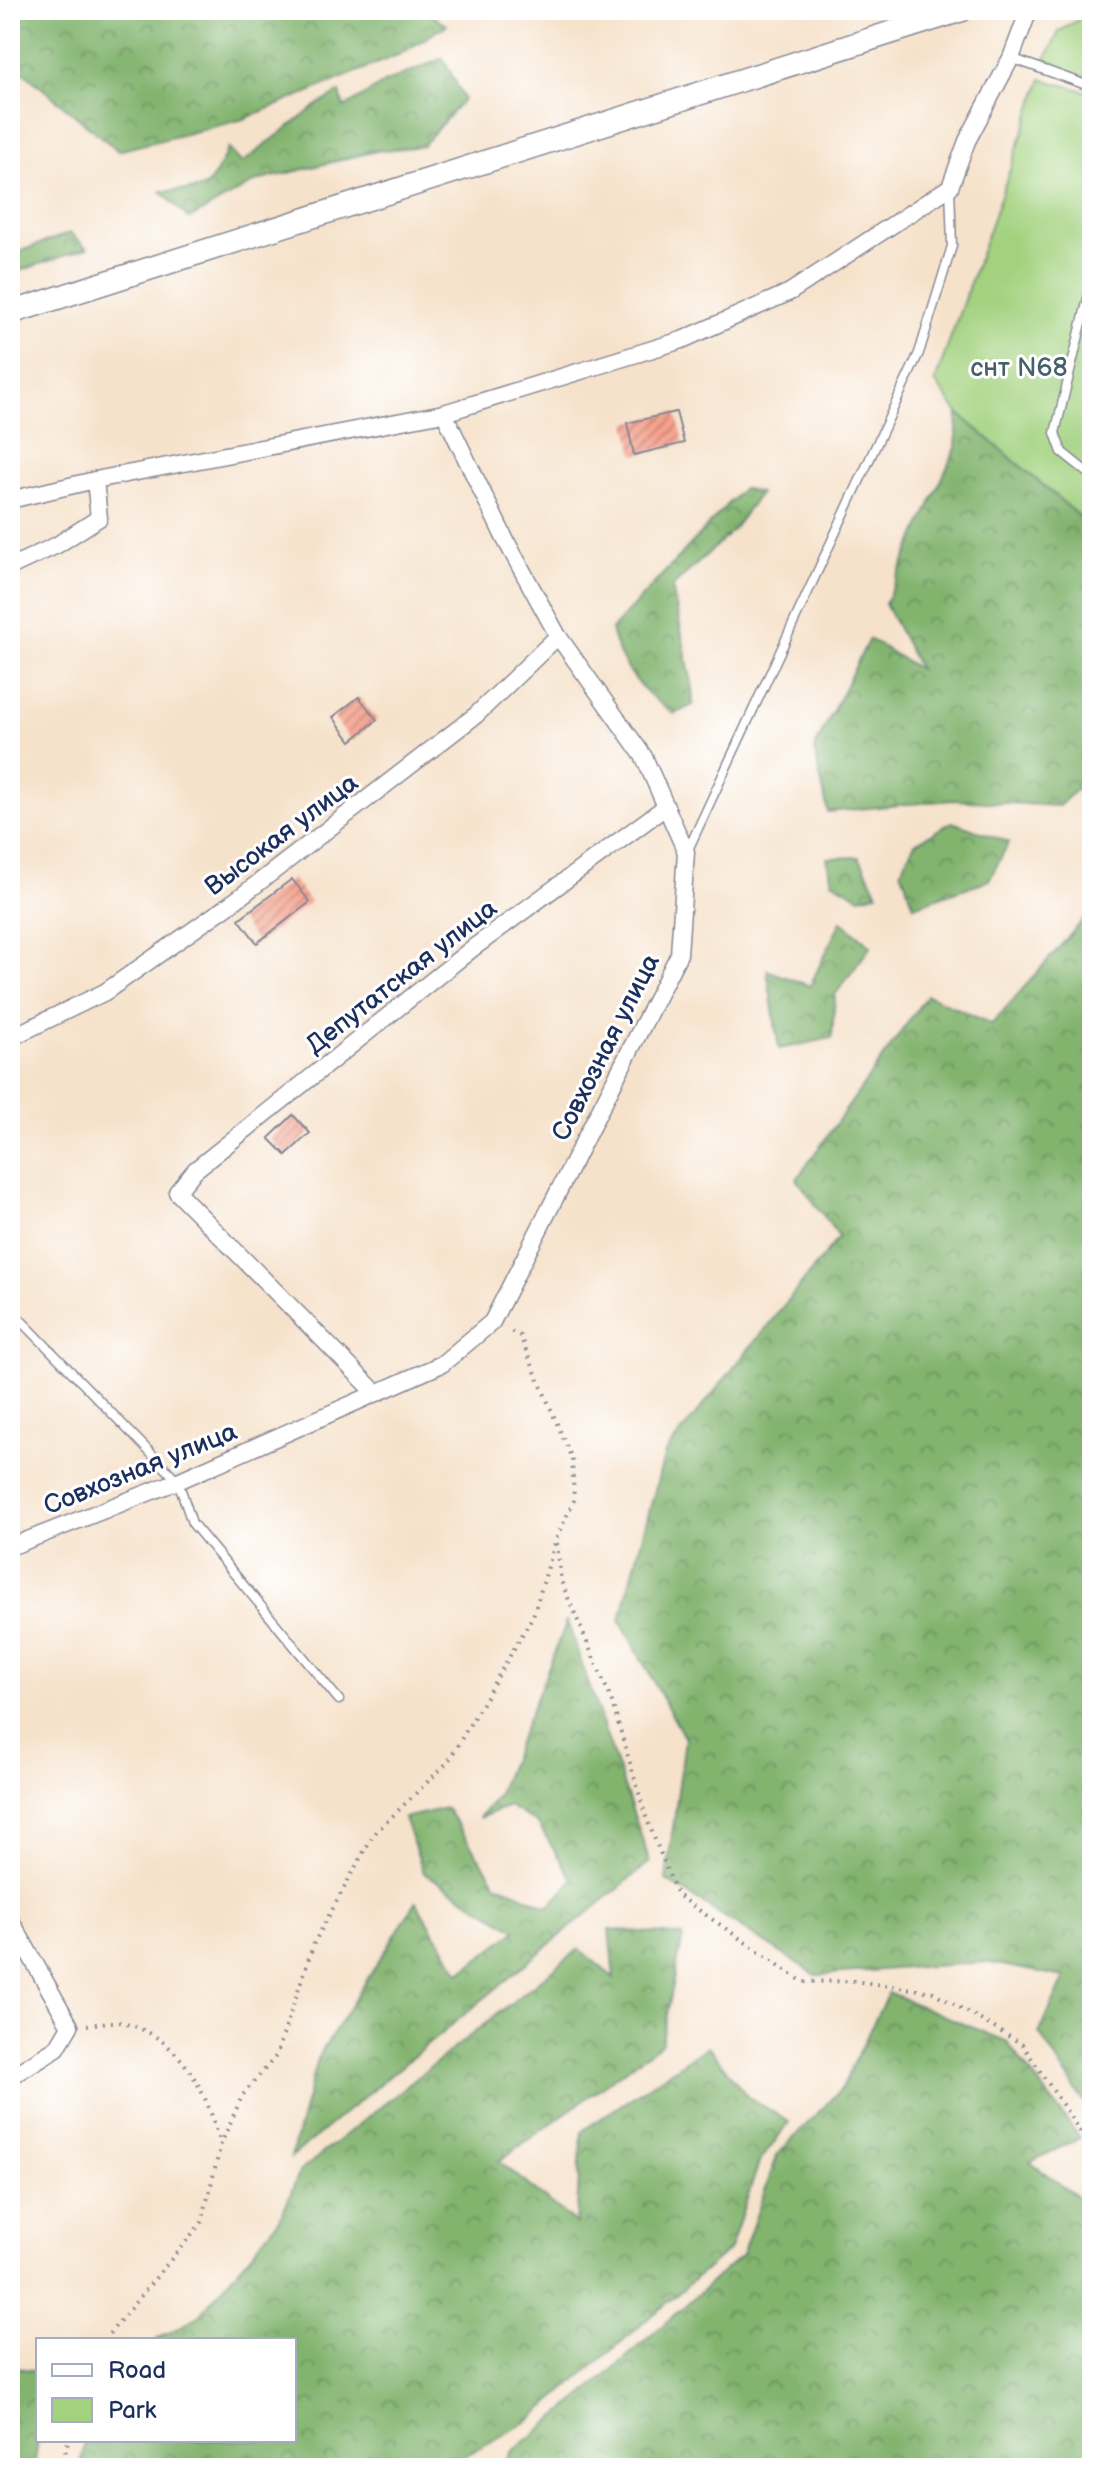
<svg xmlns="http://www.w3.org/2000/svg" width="1102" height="2478" viewBox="0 0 1102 2478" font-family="'Balsamiq Sans',sans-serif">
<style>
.green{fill:#a3d27f;stroke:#5f806e;stroke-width:2}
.forest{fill:url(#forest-crowns);stroke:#4e7266;stroke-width:2}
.building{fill:url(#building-hatch)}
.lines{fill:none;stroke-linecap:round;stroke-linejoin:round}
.service-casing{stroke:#888894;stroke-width:11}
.minor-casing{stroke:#888894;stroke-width:19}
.tertiary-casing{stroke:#888894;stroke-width:25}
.path{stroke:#888894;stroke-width:4;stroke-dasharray:2 6;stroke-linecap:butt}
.service{stroke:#fff;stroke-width:8}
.minor{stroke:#fff;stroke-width:16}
.tertiary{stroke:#fff;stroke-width:22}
.labels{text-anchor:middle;stroke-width:6;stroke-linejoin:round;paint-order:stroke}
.park-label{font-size:26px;fill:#446068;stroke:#fff}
.street-label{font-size:26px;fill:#1b2f5e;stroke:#fff}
</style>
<defs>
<pattern id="forest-crowns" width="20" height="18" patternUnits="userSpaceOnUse" patternTransform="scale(2)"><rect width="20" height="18" fill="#82b46e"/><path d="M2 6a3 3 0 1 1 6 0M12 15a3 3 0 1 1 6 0" fill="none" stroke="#6a935e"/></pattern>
<pattern id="building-hatch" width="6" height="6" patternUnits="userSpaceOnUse" patternTransform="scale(2)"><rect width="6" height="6" fill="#f5a18c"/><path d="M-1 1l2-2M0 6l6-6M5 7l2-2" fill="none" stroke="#c68476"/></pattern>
</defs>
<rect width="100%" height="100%" fill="#fff"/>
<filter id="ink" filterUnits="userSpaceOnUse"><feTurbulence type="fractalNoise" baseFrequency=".0125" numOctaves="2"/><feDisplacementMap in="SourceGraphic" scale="16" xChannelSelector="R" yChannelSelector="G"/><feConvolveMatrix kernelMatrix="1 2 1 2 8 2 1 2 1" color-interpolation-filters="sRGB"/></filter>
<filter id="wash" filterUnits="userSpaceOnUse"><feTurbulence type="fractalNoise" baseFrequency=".006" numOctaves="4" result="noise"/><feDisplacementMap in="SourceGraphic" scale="32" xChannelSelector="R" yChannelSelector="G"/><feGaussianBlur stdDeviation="1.8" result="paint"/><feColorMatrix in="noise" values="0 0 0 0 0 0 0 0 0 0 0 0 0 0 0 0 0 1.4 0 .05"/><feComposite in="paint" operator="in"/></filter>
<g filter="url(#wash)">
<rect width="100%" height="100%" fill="#f6e2cb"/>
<g class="green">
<path d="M1092,10V79L1043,65L1059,32Z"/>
<path d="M1042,79L1092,93V527L958,413L935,382Z"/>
</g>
<g class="forest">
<path d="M10,10H423L447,25L400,54L244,119L118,151L23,72L10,79Z"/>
<path d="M443,58L464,99L422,146L376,151L257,181L189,219L161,191C210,190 208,192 228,148L242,163L316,106L340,92L344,108L384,83Z"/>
<path d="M70,233L87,248L10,274V255Z"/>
<path d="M958,413L1092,527V774L1059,806L952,800L828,812L814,749L869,639L919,669L885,604L956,448Z"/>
<path d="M743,488L760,493L732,531L672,587L692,684L693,705L674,714C642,692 621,668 611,630Z"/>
<path d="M952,822L1009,842L989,880L914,906L901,870L915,843Z"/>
<path d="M859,857L878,893L860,897L832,881L827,858Z"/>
<path d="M1092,910V2115L1039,2033L1065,1977L985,1962L816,1975L666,1880L685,1739L620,1620L665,1453L839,1237L797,1179L927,995L992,1024Z"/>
<path d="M841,921L871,946L835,995L832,1038L779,1049L767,970L810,986Z"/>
<path d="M567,1621L650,1862L291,2157L317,2059L416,1902L460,1973L516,1930L424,1873L404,1818L446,1808L496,1883L548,1907L573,1880L538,1824L509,1806L479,1818L497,1796Z"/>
<path d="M609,1929L683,1936L661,2044L499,2161L576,2224L582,2131L708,2046L747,2096L789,2122L759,2163L730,2249L530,2420L465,2456L459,2468H79L85,2440H294V2340H156L198,2317L280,2219L300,2171L579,1949L614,1978Z"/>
<path d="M888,1993L1006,2041L1080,2138L1030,2162L1092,2208V2468H503L511,2453L586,2393L742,2255L778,2154L842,2088Z"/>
<path d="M10,2366L38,2372V2440L34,2468H10Z"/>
</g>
<g id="blocks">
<g class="building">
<path d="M676,412L684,443L634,455L627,423Z"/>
<path d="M359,697L377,720L351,741L333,717Z"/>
<path d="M292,879L310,902L257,943L239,919Z"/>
<path d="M293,1115L310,1133L286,1155L269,1138Z"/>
</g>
</g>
</g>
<g filter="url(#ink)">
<use href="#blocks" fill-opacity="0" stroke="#888894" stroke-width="2"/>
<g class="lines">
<g class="service-casing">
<g id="service">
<path d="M1011,58L1092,87"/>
<path d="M1092,282L1055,433L1062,452L1092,476"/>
<path d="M687,852L919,353L952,246L950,187"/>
<path d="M10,1309L178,1481L192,1523L339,1700"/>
</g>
</g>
<g class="minor-casing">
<g id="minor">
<path d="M10,500L95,480L444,413L682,340L790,292L950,187L967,141L1011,58L1029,10"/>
<path d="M10,567L57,545L99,518L95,480"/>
<path d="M10,1038L105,992L236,900L476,715L558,636"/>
<path d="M376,1393L177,1192L195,1170L473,948L664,808"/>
<path d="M10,1547L178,1481L442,1364L492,1322L679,954L686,852L644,757L558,636L505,539L444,413"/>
<path d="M10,1919L70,2026L57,2048L10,2077"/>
</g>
</g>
<g class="tertiary-casing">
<path id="tertiary" d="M10,313L962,10"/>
</g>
<g class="path">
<path d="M557,1543L561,1581L611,1699L646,1817L677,1895L803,1982L854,1981L933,1992L1022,2044L1092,2149"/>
<path d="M87,2025C98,2024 113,2020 124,2023C181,2038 206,2090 220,2142"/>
<path d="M104,2340L202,2222L221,2144L242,2096L276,2056L314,1943L373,1835L448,1762L533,1616L557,1537L574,1500L572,1459L520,1336L508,1330"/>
<path d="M62,2468L68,2440"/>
</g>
<use href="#service" class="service"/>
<use href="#minor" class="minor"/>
<use href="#tertiary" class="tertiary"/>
</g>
</g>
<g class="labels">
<g class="park-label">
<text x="1019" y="376">снт N68</text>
</g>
<g class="street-label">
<text transform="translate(281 834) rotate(-37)" y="9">Высокая улица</text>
<text transform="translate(401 976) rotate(-38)" y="9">Депутатская улица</text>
<text transform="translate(605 1047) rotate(-63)" y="9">Совхозная улица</text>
<text transform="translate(140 1468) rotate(-22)" y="9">Совхозная улица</text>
</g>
</g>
<rect width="1102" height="2478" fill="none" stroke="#fff" stroke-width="40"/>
<rect x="36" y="2338" width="260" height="104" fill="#ffffff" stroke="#a4acbf" stroke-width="2"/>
<rect x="52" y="2364" width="40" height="12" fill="#ffffff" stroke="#a4acbf" stroke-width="2"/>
<text x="108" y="2378" font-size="24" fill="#1b2f5e">Road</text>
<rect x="52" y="2398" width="40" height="24" fill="#a3d27f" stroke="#a4acbf" stroke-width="2"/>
<text x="108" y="2418" font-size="24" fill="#1b2f5e">Park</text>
</svg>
